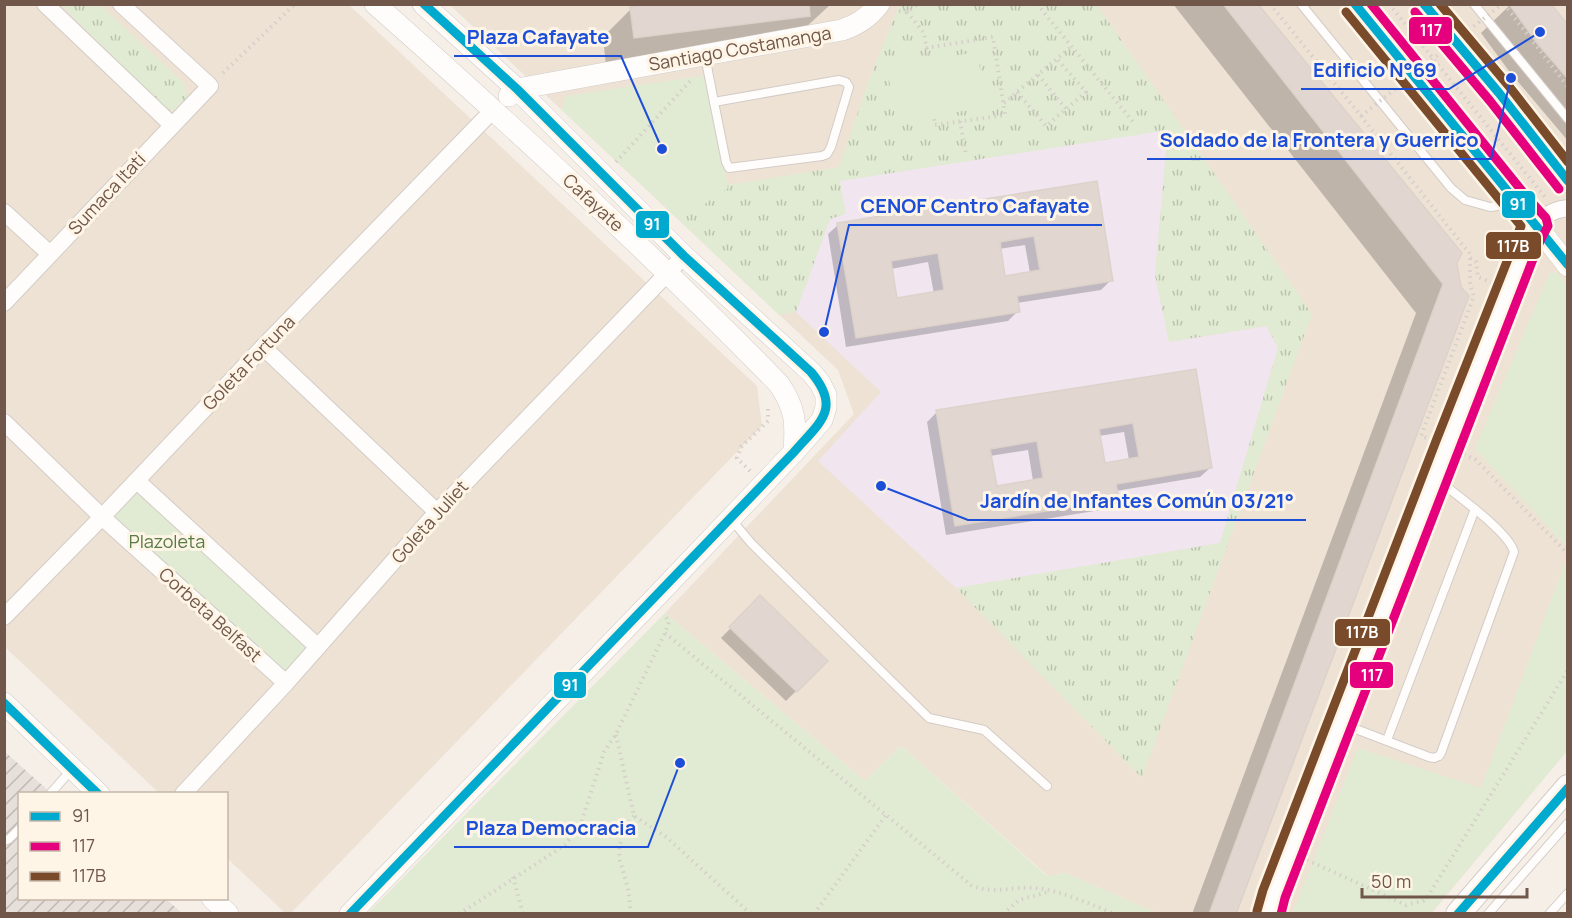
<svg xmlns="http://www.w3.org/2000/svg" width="1572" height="918" viewBox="0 0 1572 918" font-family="Manrope,sans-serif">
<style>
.residential{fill:#eee2d5}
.industrial{fill:url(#industrial-furrows)}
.education{fill:#f1e6f0}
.grass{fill:url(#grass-tufts)}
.park{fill:#e1ebd3}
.shadow{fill:#0003;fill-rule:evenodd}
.building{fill:#e1d7d0;stroke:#ddd2ca;stroke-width:1.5;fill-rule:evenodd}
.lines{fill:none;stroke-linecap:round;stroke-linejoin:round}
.service-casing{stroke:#d3ccc6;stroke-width:10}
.minor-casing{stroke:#d3ccc6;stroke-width:18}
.tertiary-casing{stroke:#d3ccc6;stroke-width:22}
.secondary-casing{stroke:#d4ccc4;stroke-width:26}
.path{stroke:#d5cfca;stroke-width:4;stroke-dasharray:1.5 4.5;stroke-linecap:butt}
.service{stroke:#fefdfc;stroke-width:8}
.minor{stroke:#fefdfc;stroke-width:16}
.tertiary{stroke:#fefdfc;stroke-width:21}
.secondary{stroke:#fefdfc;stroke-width:24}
.path-bridge{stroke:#d5cfca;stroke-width:4;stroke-dasharray:1.5 4.5;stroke-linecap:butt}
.bus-1-casing{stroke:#fef5e7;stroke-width:14}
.bus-2-casing{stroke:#fef5e7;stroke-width:14}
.bus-3-casing{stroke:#fef5e7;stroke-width:14}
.bus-1{stroke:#00a9ce;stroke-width:9}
.bus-2{stroke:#e5007d;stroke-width:9}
.bus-3{stroke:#7a4b2a;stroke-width:9}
.labels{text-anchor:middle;stroke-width:6;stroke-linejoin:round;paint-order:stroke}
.street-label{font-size:18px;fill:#70574a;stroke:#fef5e7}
.park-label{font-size:18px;fill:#567b45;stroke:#fef5e7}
.leader{fill:none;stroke:#1d4ed8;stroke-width:2}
.callout-dot{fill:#1d4ed8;stroke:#fef5e7;stroke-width:2}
.callout-label{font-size:20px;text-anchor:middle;font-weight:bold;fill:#1d4ed8;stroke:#fef5e7;stroke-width:6;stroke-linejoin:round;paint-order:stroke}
.line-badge{stroke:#fef5e7;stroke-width:2}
.badge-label{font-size:16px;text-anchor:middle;font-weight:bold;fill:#fff}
</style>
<defs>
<pattern id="industrial-furrows" width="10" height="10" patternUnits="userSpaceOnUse" patternTransform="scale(1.5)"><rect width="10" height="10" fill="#e7dfd9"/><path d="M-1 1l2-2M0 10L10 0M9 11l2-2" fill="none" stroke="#c0b8b2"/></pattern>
<pattern id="grass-tufts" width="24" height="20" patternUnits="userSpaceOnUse" patternTransform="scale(1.5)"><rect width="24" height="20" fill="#e1ebd3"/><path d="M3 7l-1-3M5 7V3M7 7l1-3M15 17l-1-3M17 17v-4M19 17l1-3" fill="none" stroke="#bbc1ad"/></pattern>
</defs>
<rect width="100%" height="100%" fill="#f5efe8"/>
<g class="residential">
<path d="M4,5H349L757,386L762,426L291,913H285L227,858L226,794L159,793L5,647Z"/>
<path d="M450,5H1567V751L1431,914L1157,913L1066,873L1048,876L901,746L865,781L665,613L854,414L838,370Z"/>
</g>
<path class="industrial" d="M4,751L51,793L20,794V898L166,899L182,913H5Z"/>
<path class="education" d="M1168,130L1155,275L1169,342L1267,326L1278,348L1220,543L956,588L818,461L881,392L796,312L830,219L839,181Z"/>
<g class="grass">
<path d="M61,5H100L184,83C188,94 188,99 182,109L172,111L165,108Z"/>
<path d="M899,5H1097L1312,314L1142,778L956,588L1220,543L1278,348L1266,326L1169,342L1155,275L1168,130L840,181L846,214L830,219L796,312L779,315L680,221L728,185L839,167L870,77Z"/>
</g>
<g class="park">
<path d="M977,52L987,107L896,122L887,67Z"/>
<path d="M708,75L728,188L680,221L562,110L565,96Z"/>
<path d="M1550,272L1558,273L1567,286V547L1475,449Z"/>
<path d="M137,481L318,647L286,683L102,517Z"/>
<path d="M1567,558V751L1431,913H1295L1294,910L1358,748L1481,788Z"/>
<path d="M665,613L865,781L901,746L1047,876L1066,873L1157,913H368Z"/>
</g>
<g class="shadow">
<path d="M663,4H831L790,42L606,66L603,37L631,9Z"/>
<path d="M1173,4H1256L1456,262L1459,287L1235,914H1192L1416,313Z"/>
<path d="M1511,4L1568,27V141L1509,71L1481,33Z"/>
<path d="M1095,183L1111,280L1101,290L1017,303L1018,311L1008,321L846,347L828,234L838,225ZM1025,245L1030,273L1004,278L999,249ZM928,262L934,294L896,300L891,269Z"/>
<path d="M1195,371L1210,468L1200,477L1116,491L1117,499L1107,509L946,535L927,422L937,412ZM1124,432L1129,460L1103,465L1099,436ZM1028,450L1033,481L995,487L990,456Z"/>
<path d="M760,598L826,661L786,701L721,638Z"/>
</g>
<g class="building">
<path d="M651,4H809L810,16L634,38L630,7Z"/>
<path d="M1223,4H1258L1462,253L1457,263L1461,287L1469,296L1236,914H1209L1443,284Z"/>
<path d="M1509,4H1551L1568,25V79L1537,43Z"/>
<path d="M1097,181L1113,281L1017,296L1020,312L856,338L837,223ZM1034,236L1040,270L1005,276L1000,242ZM938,253L944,290L897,298L891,261Z"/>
<path d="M1196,369L1212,468L1116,484L1119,499L955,526L936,410ZM1133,423L1139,457L1105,463L1099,429ZM1037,441L1043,478L997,486L990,449Z"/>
<path d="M760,595L828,661L797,692L729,627Z"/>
</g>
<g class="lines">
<g class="service-casing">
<g id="service">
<path d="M1301,4L1451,188L1465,200L1490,207L1514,204"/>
<path d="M1474,4L1568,119"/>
<path d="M705,56L714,102"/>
<path d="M839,80L846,82L849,87L831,147L827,154L822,156L729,168L726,162L714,102Z"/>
<path d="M731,519L751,543L929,718L984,730L1047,786"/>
<path d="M1340,723L1429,757L1434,758L1439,756L1441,753L1514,552C1509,532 1453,492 1435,478"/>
<path d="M1387,740L1475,509"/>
<path d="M50,794L72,769"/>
<path d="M4,841L9,839L20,828"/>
<path d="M1488,914L1568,823"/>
<path d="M1549,914L1568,893"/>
</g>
</g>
<g class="minor-casing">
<g id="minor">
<path d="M45,4L172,125"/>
<path d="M4,212L50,254"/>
<path d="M4,303L210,86L121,4"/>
<path d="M263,347L437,512"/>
<path d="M4,422L102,517L286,683"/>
<path d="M137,481L318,647"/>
<path d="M4,617L102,517L263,347L494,109"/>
<path d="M183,794L286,683L437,512L684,256"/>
<path d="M1268,914L1274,894L1447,445L1529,236C1539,220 1548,210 1568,208"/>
</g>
</g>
<g class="tertiary-casing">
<g id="tertiary">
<path d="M375,4C514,127 650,252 779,384C796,409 796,423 794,452"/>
<path d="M1355,4L1464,137L1517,204L1536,225L1568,266"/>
<path d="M1424,4L1499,93L1568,182"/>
<path d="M509,96L517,89L842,30C857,25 869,18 879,4"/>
<path d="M4,703L99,794"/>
<path d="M212,898L228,914"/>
<path d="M350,914L652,601L794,452L822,420L826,407V395L820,383L811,372L684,256L517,89L423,4"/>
</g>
</g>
<g class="secondary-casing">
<path id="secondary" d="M1458,914L1568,787"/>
</g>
<g class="path">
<path d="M1037,4L1133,122"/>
<path d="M1270,4L1361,116L1469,253L1470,258V285L1474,296L1421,436L1430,439"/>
<path d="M1389,4L1545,197"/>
<path d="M1504,4L1568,87"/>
<path d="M899,11L907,12L918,4"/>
<path d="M907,12L924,33L928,57"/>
<path d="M926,48L993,37L1005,115L935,125L934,119"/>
<path d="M223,73L295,4"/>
<path d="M1038,75L1066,109"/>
<path d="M1017,92L1046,126L1086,92L1057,59"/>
<path d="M1004,103L1071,47"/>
<path d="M960,121L966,155"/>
<path d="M616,162L692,79"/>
<path d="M1470,258L1476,262L1478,277L1493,283"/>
<path d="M1464,454L1476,460L1568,554"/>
<path d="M750,471L737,458L741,447L768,421V409"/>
<path d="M665,633L971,885C993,895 1013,886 1035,888C1060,890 1092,905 1115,914"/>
<path d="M616,735L634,816L665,836L751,914"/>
<path d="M1307,860L1406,905L1423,901L1428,896L1568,670"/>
<path d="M513,877L523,914"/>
<path d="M459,914L565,845L580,826L604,752L616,734L665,633L669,622L666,617"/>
<path d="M631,914L628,888L620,861L619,850L623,831L634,816"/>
<path d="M814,914L886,815"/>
<path d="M1003,914L1019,900L1048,892"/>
</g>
<use href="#service" class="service"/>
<use href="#minor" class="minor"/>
<use href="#tertiary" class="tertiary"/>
<use href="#secondary" class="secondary"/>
<path class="path-bridge" d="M1361,116L1502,4"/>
<g class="bus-1-casing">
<g id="bus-1">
<path d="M1355,4L1568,265"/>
<path d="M1424,4L1499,93L1568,181"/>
<path d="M4,703L98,794"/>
<path d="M350,914L794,452C820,422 842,409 811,372L684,256L517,89L424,4"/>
<path d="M1458,914L1568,788"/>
</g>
</g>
<g class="bus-2-casing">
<g id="bus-2">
<path d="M1415,12L1490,101L1559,189"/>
<path d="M1281,914L1285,898L1540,241L1548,226L1546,218L1526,196L1371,4"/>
</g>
</g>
<g class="bus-3-casing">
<g id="bus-3">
<path d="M1440,4L1508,85L1568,162"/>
<path d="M1257,911L1263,890L1436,441L1521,226L1346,12"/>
</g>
</g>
<use href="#bus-1" class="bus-1"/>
<use href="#bus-2" class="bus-2"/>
<use href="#bus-3" class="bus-3"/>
</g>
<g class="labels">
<g class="street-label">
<text transform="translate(740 49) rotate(-10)" y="6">Santiago Costamanga</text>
<text transform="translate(107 194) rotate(-47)" y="6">Sumaca Itatí</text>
<text transform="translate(593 203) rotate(43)" y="6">Cafayate</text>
<text transform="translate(249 363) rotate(-46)" y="6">Goleta Fortuna</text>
<text transform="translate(430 522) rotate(-48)" y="6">Goleta Juliet</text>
<text transform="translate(210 615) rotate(42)" y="6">Corbeta Belfast</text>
</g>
<g class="park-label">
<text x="167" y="548">Plazoleta</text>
</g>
</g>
<path class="leader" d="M662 149L621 56H454M1540 32L1449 89H1301M1511 78L1491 159H1147M824 332L849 225H1102M881 486L968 520H1306M680 763L648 847H454"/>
<g class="callout-dot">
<circle cx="662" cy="149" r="6"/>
<circle cx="1540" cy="32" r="6"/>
<circle cx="1511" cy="78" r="6"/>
<circle cx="824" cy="332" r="6"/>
<circle cx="881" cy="486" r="6"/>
<circle cx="680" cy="763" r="6"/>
</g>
<g class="callout-label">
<text x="538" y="44">Plaza Cafayate</text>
<text x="1375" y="77">Edificio N°69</text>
<text x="1319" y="147">Soldado de la Frontera y Guerrico</text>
<text x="975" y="213">CENOF Centro Cafayate</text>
<text x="1137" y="508">Jardín de Infantes Común 03/21°</text>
<text x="551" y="835">Plaza Democracia</text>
</g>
<g class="line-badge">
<rect x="1408" y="16" width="45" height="29" rx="6" fill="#e5007d"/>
<rect x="1501" y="190" width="35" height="29" rx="6" fill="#00a9ce"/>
<rect x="635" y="210" width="35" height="29" rx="6" fill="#00a9ce"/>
<rect x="1485" y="231" width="57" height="29" rx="6" fill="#7a4b2a"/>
<rect x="1334" y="618" width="57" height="29" rx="6" fill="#7a4b2a"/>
<rect x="1349" y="661" width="45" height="28" rx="6" fill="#e5007d"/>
<rect x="553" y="671" width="34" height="28" rx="6" fill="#00a9ce"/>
</g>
<g class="badge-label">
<text x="1431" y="36">117</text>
<text x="1518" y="210">91</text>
<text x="652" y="230">91</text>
<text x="1513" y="252">117B</text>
<text x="1362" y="638">117B</text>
<text x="1372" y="681">117</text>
<text x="570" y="691">91</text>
</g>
<rect width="1572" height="918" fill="none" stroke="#70574a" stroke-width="12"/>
<rect x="18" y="792" width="210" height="108" fill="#fef5e7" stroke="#c5b6a8" stroke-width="1.5"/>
<rect x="30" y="812" width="30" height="9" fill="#00a9ce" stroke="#c5b6a8" stroke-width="1.5"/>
<text x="72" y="822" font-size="18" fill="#70574a">91</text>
<rect x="30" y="842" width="30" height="9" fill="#e5007d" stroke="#c5b6a8" stroke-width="1.5"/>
<text x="72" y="852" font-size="18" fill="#70574a">117</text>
<rect x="30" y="872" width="30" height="9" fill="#7a4b2a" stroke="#c5b6a8" stroke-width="1.5"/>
<text x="72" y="882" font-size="18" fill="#70574a">117B</text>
<path d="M1362 888v9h165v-9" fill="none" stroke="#70574a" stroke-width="3"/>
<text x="1371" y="888" font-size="18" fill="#70574a" stroke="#fef5e7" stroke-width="4.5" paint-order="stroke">50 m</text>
</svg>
